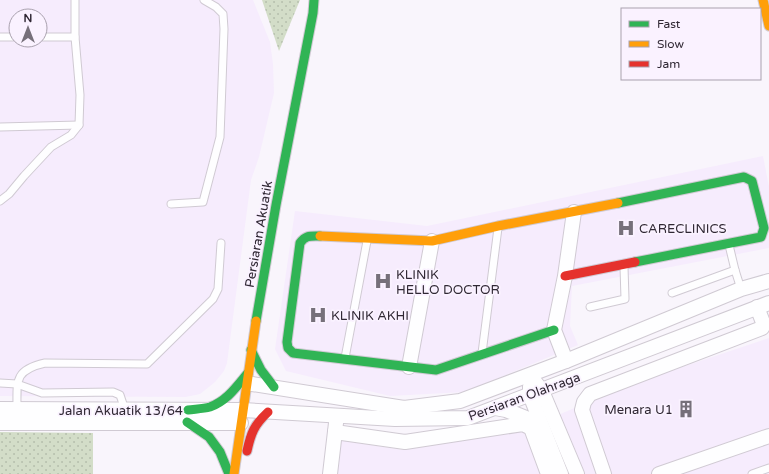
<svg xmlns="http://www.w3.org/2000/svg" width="769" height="474" viewBox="0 0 769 474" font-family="'Varela Round',sans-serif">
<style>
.built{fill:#f6ecfd;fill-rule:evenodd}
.grass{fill:url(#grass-dots)}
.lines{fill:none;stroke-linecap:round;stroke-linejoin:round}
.lane-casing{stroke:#d0cad3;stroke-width:9}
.street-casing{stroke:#d0cad3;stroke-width:16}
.fast-casing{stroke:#d0cad3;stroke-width:11}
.slow-casing{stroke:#d0cad3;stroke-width:11}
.jam-casing{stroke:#d0cad3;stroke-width:11}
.lane{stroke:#fefeff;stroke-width:7}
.street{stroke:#fefeff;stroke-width:14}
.fast{stroke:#30b455;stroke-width:9}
.slow{stroke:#ff9f0a;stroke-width:9}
.jam{stroke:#e5322d;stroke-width:9}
.labels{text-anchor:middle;stroke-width:3.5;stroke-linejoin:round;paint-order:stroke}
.poi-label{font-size:13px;fill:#302834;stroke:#faf2ff;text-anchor:start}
.street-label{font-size:13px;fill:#302834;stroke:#faf2ff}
</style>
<defs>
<pattern id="grass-dots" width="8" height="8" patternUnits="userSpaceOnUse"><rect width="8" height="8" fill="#d3ddc8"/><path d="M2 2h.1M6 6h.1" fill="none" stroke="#b5beac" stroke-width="1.8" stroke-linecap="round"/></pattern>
</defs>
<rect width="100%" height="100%" fill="#f9f5fc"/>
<g class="built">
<path d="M0,0H253L270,42L273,64L274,93L259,157L251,180L227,363L224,371L215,382L200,394L185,397L0,396ZM16,16H40V40H16Z"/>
<path d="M763,156L769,187V248L572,286L570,326L578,345L465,392L390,396L286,371L275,349L295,211L427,226Z"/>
<path d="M769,338V474H335L340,440L403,450L521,431L628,385Z"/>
</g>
<g class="grass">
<path d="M262,0H300L279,51Z"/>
<path d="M0,432L93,433V474H0Z"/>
</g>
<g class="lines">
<g class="lane-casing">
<g id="lane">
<path d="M0,37H16"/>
<path d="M40,37H75"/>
<path d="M0,127L79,125"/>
<path d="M0,201L9,194L24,176L51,147L71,135L79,125L80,95L75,37V0"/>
<path d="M171,204L203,202L220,137L224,29L223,14L216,7L204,0"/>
<path d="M729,245L735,270L741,289"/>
<path d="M672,293L735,270"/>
<path d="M590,307L625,299L624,267"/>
<path d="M482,353L498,228"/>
<path d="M345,358L367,241"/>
<path d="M0,383L17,384L42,393L113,392L120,395L125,410"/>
<path d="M17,409C17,381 14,370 45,363L147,364L213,299L218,289L221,243"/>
<path d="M752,474L769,468"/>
</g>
</g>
<g class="street-casing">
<g id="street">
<path d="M566,361L554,330L565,276L574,212"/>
<path d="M409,367L432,241"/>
<path d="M246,383L404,408L460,401L566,361L741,289L769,281"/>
<path d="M536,383L542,391L577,474"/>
<path d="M530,386V395L561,474"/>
<path d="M495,408L506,410L536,422"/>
<path d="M0,409L243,410L395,419L468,418L769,303"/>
<path d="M0,423H241"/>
<path d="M335,432L405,442L523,424L531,428L548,474"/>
<path d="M330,474L336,423"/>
<path d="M604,474L582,410L584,402L590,394L762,328L764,325L757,307"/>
<path d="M659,474L769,436"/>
</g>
</g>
<g class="fast-casing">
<g id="fast">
<path d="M618,203L744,177L752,181L764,228L761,237L635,262"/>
<path d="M320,236C310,236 306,235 300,243L287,342L288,348L293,353L436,370L554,330"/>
<path d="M256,321L276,205L313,13L314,0"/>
<path d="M251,350L261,370L274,387"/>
<path d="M188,410C195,409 203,409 210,407C227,401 237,386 248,373"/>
<path d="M187,422L209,437L220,452L229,474"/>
</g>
</g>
<g class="slow-casing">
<g id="slow">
<path d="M763,0L769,26"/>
<path d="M320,236L432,241L498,226L618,203"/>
<path d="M234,474L256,321"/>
</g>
</g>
<g class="jam-casing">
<g id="jam">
<path d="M565,276L635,262"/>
<path d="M247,451C251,433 254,425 268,412"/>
</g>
</g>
<use href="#lane" class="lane"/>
<use href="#street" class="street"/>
<use href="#fast" class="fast"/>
<use href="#slow" class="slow"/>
<use href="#jam" class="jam"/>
</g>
<defs>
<g id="hospital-bare" transform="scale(1.38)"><path d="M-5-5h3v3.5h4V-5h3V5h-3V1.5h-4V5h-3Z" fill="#76707a" stroke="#faf2ff" stroke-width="2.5" paint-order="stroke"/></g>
<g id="building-bare" transform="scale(1.38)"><path d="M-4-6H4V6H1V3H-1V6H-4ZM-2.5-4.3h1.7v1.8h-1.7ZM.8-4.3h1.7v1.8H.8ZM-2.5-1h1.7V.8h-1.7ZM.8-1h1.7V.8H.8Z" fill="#76707a" stroke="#faf2ff" stroke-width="2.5" paint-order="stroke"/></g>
</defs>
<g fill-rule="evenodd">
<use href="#hospital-bare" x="626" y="228"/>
<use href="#hospital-bare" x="383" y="281"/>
<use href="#hospital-bare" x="318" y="315"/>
<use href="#building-bare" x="686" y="409"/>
</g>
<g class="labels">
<g class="poi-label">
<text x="639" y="233">CARECLINICS</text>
<text x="396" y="279">KLINIK<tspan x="396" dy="15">HELLO DOCTOR</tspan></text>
<text x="331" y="320">KLINIK AKHI</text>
<text x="673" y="414" text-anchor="end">Menara U1</text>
</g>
<g class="street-label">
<text transform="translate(258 234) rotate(-80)" y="5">Persiaran Akuatik</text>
<text transform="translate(524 396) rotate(-20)" y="5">Persiaran Olahraga</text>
<text x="121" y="415">Jalan Akuatik 13/64</text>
</g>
</g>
<rect x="621" y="8" width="140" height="72" fill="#faf2ff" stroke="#a9a1ae"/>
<rect x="629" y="21" width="20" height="6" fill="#30b455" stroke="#a9a1ae"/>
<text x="657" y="28" font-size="12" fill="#302834">Fast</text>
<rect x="629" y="41" width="20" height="6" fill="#ff9f0a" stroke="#a9a1ae"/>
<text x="657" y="48" font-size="12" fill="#302834">Slow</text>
<rect x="629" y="61" width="20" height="6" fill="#e5322d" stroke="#a9a1ae"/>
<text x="657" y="68" font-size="12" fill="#302834">Jam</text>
<g transform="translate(28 28)"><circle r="19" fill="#faf2ff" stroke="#a9a1ae"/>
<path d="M0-3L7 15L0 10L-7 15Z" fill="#76707a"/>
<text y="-6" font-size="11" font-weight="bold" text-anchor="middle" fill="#302834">N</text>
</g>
</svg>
